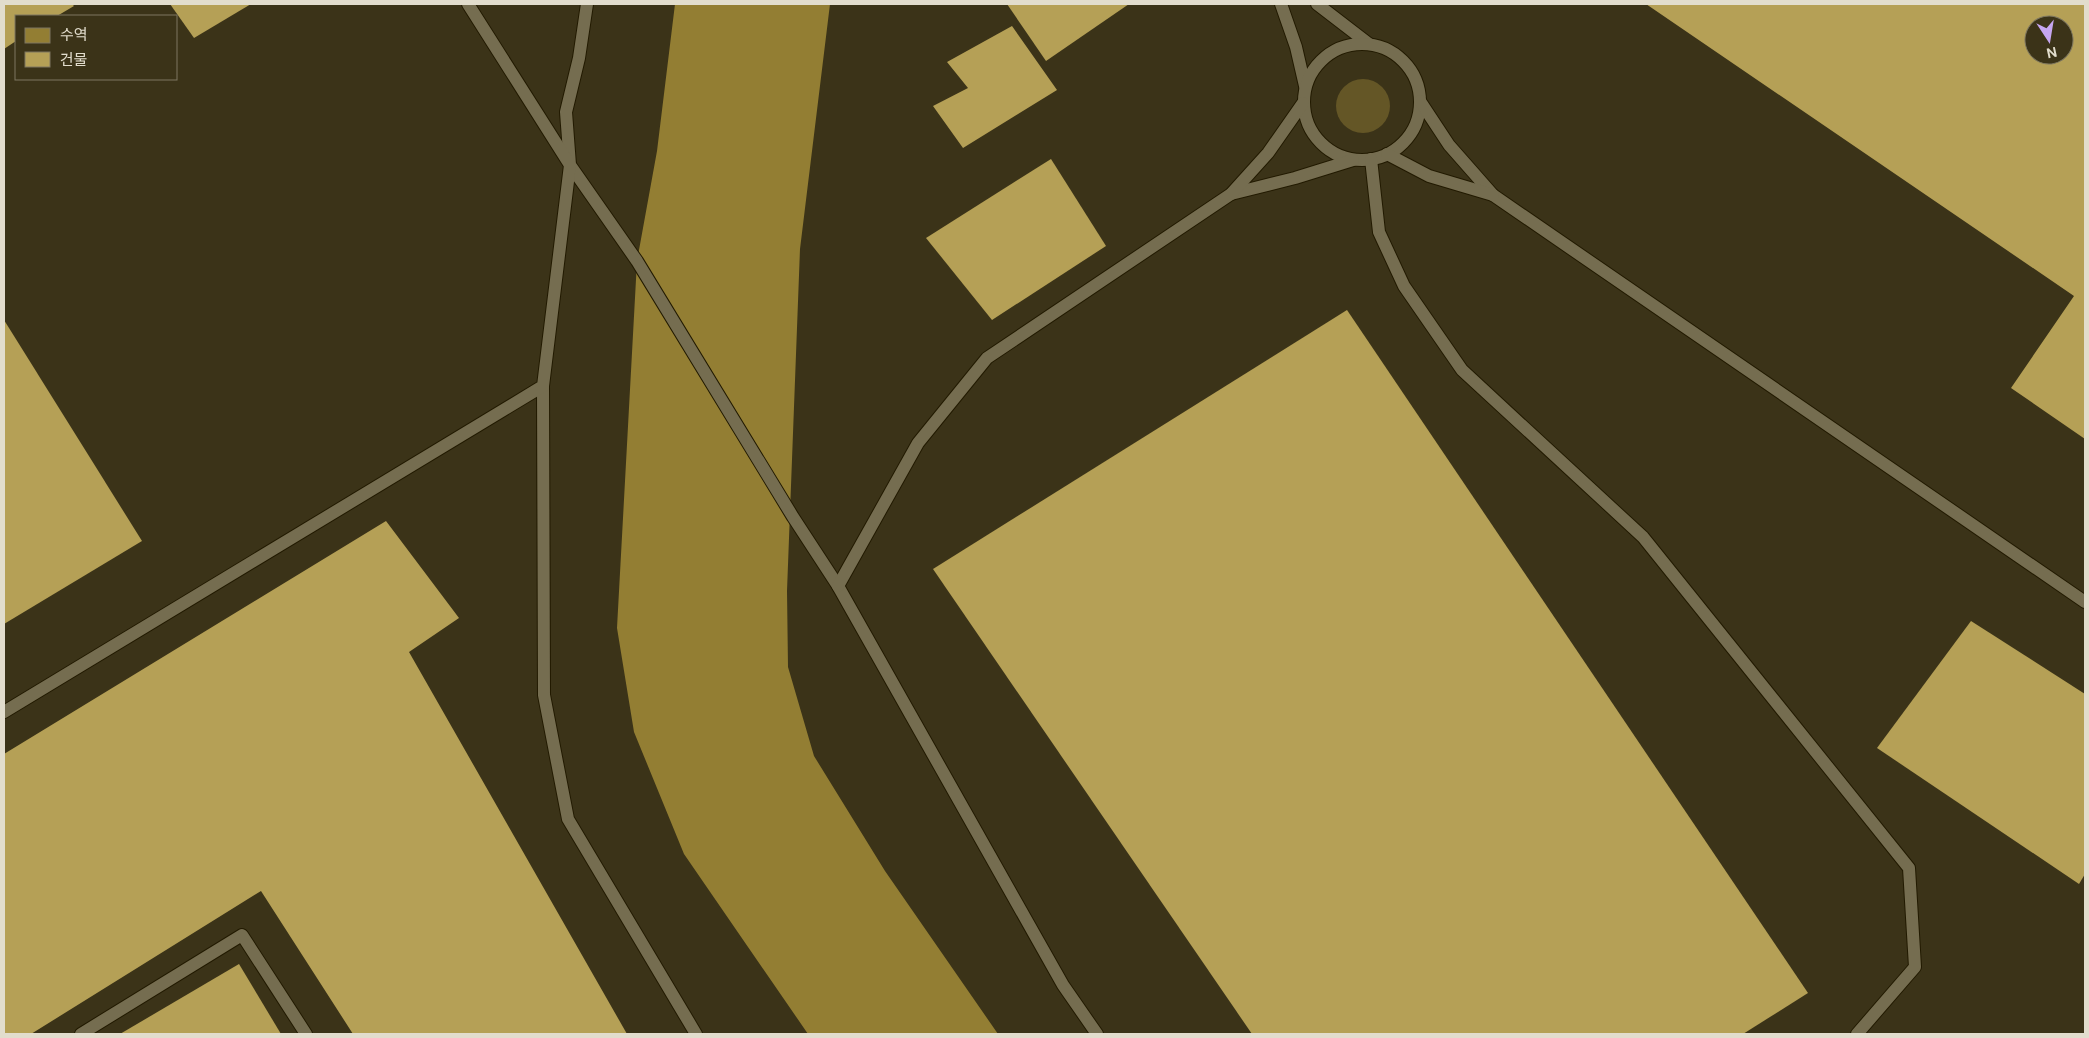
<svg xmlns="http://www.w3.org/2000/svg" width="2089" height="1038" viewBox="0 0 2089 1038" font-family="'DM Sans','Noto Sans KR',sans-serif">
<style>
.green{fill:#645626}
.water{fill:#937e33}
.building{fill:#b5a056;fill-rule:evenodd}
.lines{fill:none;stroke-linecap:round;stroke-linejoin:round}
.lane-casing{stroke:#221a01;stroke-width:14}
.lane{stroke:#756d50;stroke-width:12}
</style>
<rect width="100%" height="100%" fill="#3b3318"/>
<circle class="green" cx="1363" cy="106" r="27"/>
<path class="water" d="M675,4H830L800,249L787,591L788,667L814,756L885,871L998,1034H808L684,854L634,732L617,628L637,261L657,151Z"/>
<g class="building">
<path d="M4,4H72L74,6L57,16H16V41L4,49Z"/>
<path d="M170,4H251L194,38Z"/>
<path d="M1007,4H1129L1046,61Z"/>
<path d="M1646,4H2085V439L2011,388L2074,296ZM2034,25H2064V55H2034Z"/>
<path d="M1012,26L1057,90L963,148L933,106L968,88L947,62Z"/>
<path d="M1051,159L1106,246L992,320L926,238Z"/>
<path d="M1347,310L1808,993L1743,1034H1252L933,569Z"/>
<path d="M4,320L142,541L4,624Z"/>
<path d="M386,521L459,618L409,652L627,1034H353L261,891L31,1034H4V754Z"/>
<path d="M1971,621L2085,694V874L2079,884L1877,748Z"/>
<path d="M239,964L281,1034H120Z"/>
</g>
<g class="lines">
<g class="lane-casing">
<g id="lane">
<path d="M587,4L579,58L566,112L570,165L637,261L793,517L838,586L1063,985L1097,1034"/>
<path d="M1281,4L1296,47L1305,86"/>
<path d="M1317,4L1369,44"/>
<circle cx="1362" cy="102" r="58"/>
<path d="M1420,101L1449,145L1493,195L2085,602"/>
<path d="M1387,154L1429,176L1493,195"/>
<path d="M1371,159L1379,232L1404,286L1462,370L1643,537L1909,868L1915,967L1857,1034"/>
<path d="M1231,194L1295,178L1353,160"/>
<path d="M543,386L544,695L568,819L696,1034"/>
<path d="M838,586L918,443L987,358L1231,194L1268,153L1303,103"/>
<path d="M4,712L543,386L570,165L468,4"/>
<path d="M81,1034L242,935L306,1034"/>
</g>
</g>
<use href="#lane" class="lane"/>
</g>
<rect width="2089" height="1038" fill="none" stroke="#e2ddcd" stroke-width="10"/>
<rect x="15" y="15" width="162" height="65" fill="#3b3318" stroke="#7e7760"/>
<rect x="25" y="28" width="25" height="15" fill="#937e33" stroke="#7e7760"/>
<text x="60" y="40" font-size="15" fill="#e2ddcd">수역</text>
<rect x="25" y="52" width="25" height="15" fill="#b5a056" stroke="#7e7760"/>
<text x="60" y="65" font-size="15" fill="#e2ddcd">건물</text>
<g transform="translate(2049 40) rotate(168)"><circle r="24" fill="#3b3318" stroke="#7e7760"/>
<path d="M0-4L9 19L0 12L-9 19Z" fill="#c6a6f0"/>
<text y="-8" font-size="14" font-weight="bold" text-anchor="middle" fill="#e2ddcd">N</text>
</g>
</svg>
